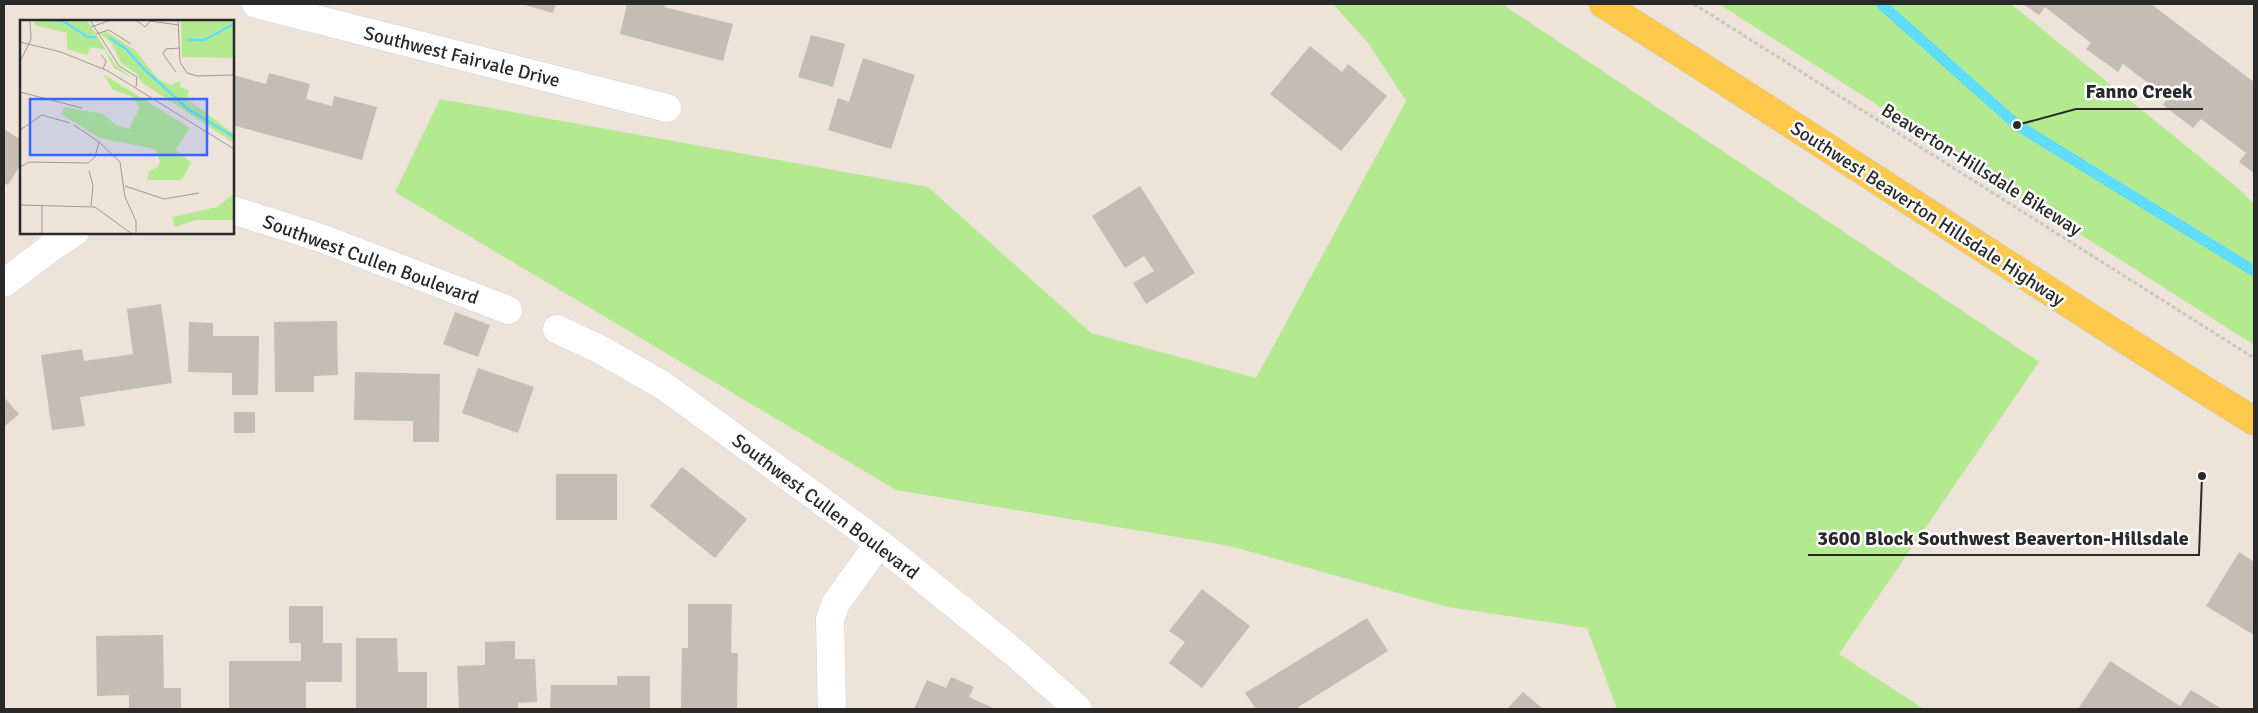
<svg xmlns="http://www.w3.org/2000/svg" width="2258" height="713" viewBox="0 0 2258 713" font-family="Signika,sans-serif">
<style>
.green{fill:#b4ea8f}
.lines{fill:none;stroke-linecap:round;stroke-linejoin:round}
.stream{stroke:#60ddfc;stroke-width:11}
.building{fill:#c4bdb6}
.minor-casing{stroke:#ced4e4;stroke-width:29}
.primary-casing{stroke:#c7c7c7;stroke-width:29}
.path{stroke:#c7c7c7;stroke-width:3;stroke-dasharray:4 2.5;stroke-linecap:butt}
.minor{stroke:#fff;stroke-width:28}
.primary{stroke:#ffc94c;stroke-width:28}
.labels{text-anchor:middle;stroke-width:5;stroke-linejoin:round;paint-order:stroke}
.street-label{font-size:19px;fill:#292929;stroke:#fff}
.inset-river{fill:none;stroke:#60ddfc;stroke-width:2.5}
.inset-road{fill:none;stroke:#9f9993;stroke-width:1}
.view{fill:#3468ff;fill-opacity:0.15;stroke:#3468ff;stroke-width:2.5}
.inset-edge{fill:none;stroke:#292929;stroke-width:2.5}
.leader{fill:none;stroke:#292929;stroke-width:2}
.callout-dot{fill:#292929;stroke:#fff;stroke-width:2}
.callout-label{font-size:20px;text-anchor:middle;font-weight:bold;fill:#292929;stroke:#fff;stroke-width:5;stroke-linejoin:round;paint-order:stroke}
</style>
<rect width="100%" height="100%" fill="#ede3d9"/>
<g class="green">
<path d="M1333,4H1502L2039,362L1839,654L1924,709H1617L1587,628L1448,607L1230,546L896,490L395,192L440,99L928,187L1091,333L1256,378L1406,101L1369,44Z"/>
<path d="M1719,4H2011L2238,188L2254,204V345Z"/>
</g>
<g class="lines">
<path class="stream" d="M1881,4L2017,125L2254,271"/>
</g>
<g class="building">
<path d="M521,4H556L553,13Z"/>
<path d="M627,4H665L664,7L733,24L723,61L620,34Z"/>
<path d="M2023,4H2151L2254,82V173L2239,162L2246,153L2201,119L2193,128L2163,105L2168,98L2123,64L2118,72L2086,49L2091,43L2045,7L2039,15Z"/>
<path d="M811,35L845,44L833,87L798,77Z"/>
<path d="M1310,46L1342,72L1348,64L1387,96L1341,151L1270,94Z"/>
<path d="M863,58L915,75L891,149L828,130L838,98L849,102Z"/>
<path d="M269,73L310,84L306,99L332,106L334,96L377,107L362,160L232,125L234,75L266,84Z"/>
<path d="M4,129L21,140V164L8,185L4,183Z"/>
<path d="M1140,186L1195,273L1146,304L1133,283L1154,271L1144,256L1125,268L1092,216Z"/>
<path d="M161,304L172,383L80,397L85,426L52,430L41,355L82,349L84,361L133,354L127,309Z"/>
<path d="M455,312L490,325L478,357L443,344Z"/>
<path d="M337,321L338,375L314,376V392H275L274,322Z"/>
<path d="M189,322L213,323V336H259L258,395H232V373L188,372Z"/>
<path d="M478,368L534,387L518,433L462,413Z"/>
<path d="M355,372L440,374L439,442H413V421L354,420Z"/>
<path d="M4,397L19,414L4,427Z"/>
<rect x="234" y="412" width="21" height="21"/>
<path d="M682,467L747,519L715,558L650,506Z"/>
<rect x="556" y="474" width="61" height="46"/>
<path d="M2239,552L2254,562V635L2206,606Z"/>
<path d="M1202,589L1250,626L1202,688L1169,663L1185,642L1169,631Z"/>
<path d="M688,604H732L731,653H738L737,709H681L682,648H688Z"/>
<path d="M289,606H323V643H342V682H306V709H229V661H301V643H289Z"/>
<path d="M1367,618L1388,651L1295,709H1256L1245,693Z"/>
<path d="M163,635L164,688H181V709H129V695L97,696L96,636Z"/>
<path d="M356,638H397L398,672H427V709H356Z"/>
<path d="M515,641V659H535L537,702L518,703V709H459L457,666L485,665V642Z"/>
<path d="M2110,661L2180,706L2191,690L2222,709H2078Z"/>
<path d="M617,676H650V709H550L551,685H617Z"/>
<path d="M951,677L974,687L969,697L995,709H914L927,680L946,688Z"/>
<path d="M1523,692L1543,709H1507Z"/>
</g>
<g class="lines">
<g class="minor-casing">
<g id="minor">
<path d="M256,4L667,108"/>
<path d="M232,210L321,238L508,310"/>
<path d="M4,283L53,246L75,232"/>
<path d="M557,329L603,351L664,386L879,543L1016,654L1078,709"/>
<path d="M832,709L830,619L836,603L879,543"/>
</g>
</g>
<g class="primary-casing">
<path id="primary" d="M1603,4C1821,141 2035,285 2254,421"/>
</g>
<path class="path" d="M1694,4L2254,358"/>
<use href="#minor" class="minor"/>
<use href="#primary" class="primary"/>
</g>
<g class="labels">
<g class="street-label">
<text transform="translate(462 56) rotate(14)" y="7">Southwest Fairvale Drive</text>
<text transform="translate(1982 169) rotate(32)" y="7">Beaverton-Hillsdale Bikeway</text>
<text transform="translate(1928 213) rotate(33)" y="7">Southwest Beaverton Hillsdale Highway</text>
<text transform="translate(371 259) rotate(20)" y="7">Southwest Cullen Boulevard</text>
<text transform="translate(826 506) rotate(37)" y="7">Southwest Cullen Boulevard</text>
</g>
</g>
<g transform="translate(20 20)">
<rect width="214" height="214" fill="#ede3d9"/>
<path d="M14,0H67L96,46L115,59L94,48L85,30L70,27L67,35L47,29V13L14,5ZM161,0H214V38L162,37ZM87,12L115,30L138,59L151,65L160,61V67L169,70L167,79L214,114V123L121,62L117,54L101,43L92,24L80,13ZM83,54L170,108L155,130L171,142L162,160H127L129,151L138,147L140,142L135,129L80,118L41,94L44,87L83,94L96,105L109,109L120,87L111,76L93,70ZM214,174V200H176L155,207L152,197L197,187Z" fill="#b4ea8f"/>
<path class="inset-river" d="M27,0L43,1L68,17H76M90,18L106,29L125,50L168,89L214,117M167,20H184L214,4"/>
<path class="inset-road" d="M70,0L99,46L117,57L116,67M116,0L125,7L130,1L159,5M158,0L160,42L167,53L177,56L214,55M71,7L91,0M76,14L89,10L111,24M0,22L41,32L88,51L214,129M81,35L86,41L83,49M0,42L11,19L10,2M156,52L143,34L146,29L159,28M0,72L62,88M54,105L79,122L100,142L105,177L116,201V214M0,110L22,95L50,103M0,147L9,142L68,143L75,137L79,122M69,151L73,165L71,186M105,166L144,179L179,173M0,185L75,187L112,214M22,214V185"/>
<path class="view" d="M10,79H187V135H10Z"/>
<rect width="214" height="214" class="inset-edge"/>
</g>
<path class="leader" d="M2017 125L2076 109H2203M2202 476L2199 555H1808"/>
<g class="callout-dot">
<circle cx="2017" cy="125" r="5"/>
<circle cx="2202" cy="476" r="5"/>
</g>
<g class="callout-label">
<text x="2139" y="98">Fanno Creek</text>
<text x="2003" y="545">3600 Block Southwest Beaverton-Hillsdale</text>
</g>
<rect width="2258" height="713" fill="none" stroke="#292929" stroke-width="10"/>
</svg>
